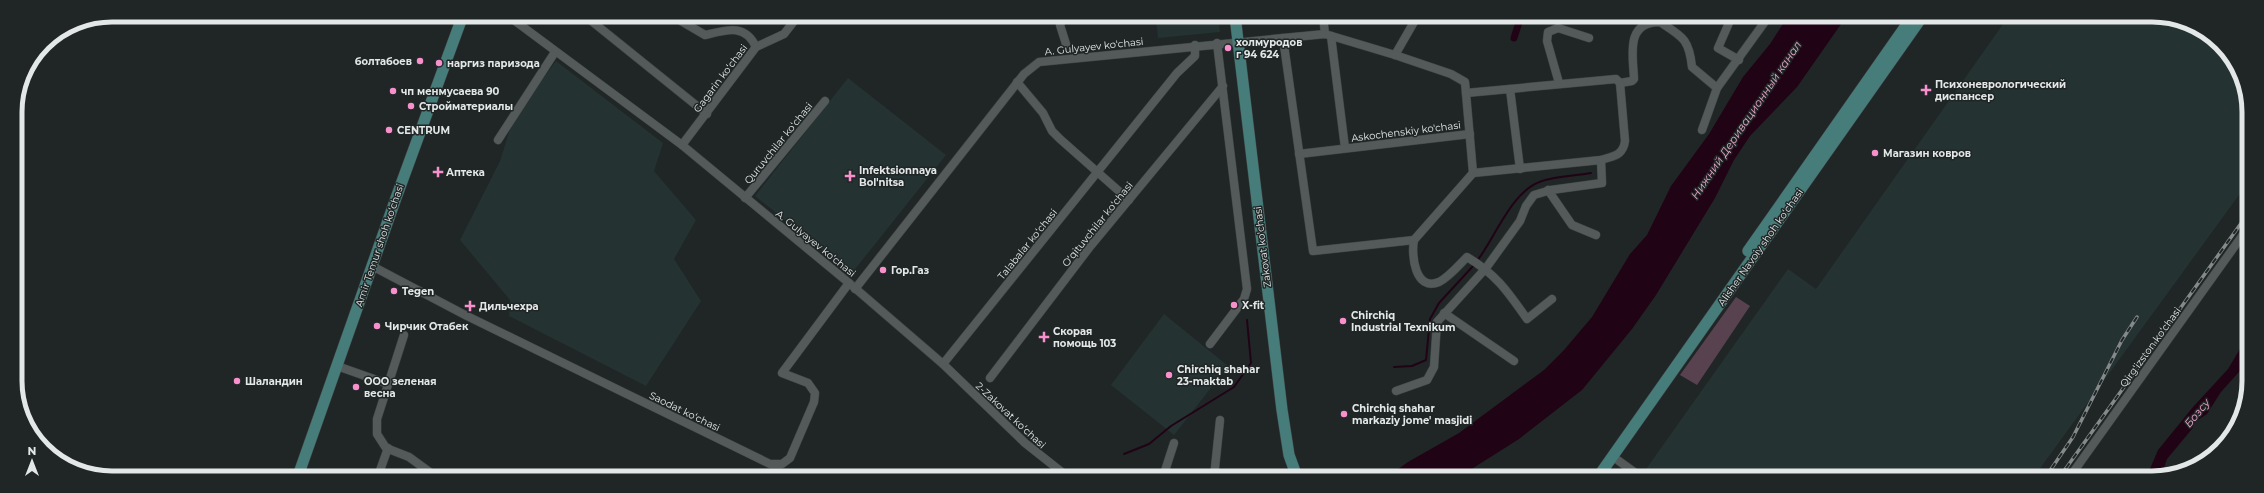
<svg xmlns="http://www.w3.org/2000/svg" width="2264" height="493" viewBox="0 0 2264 493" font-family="Montserrat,sans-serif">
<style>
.built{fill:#243231}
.green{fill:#59424f}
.water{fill:#210316}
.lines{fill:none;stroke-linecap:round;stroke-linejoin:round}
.stream{stroke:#210316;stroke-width:2}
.canal{stroke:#210316;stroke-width:7}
.minor-casing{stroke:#3e4343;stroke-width:9}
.major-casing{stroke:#3e4343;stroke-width:12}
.minor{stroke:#535a59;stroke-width:8}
.major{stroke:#467d7b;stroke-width:11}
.rail-casing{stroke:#848989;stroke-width:3.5}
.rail{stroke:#202626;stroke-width:2;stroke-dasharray:6;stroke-linecap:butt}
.poi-dot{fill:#f790cd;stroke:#202626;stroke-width:1.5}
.labels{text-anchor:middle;stroke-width:3;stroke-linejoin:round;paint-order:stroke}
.poi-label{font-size:10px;font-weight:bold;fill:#e3e7e7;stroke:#202626;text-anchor:start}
.street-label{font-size:10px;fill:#e3e7e7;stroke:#202626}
.water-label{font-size:11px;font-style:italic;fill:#ecaacf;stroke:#202626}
.rim{fill:none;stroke:#e3e7e7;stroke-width:5}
</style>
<rect width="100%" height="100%" fill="#202626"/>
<g class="built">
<path d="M1148,16H1218L1220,32L1158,38L1156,19Z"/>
<path d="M2008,17H2171L2220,43L2247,93V184L2033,478L1658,477L1646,469L1788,269L1816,289Z"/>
<path d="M556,61L663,143L654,171L696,220L674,259L701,301L646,386L509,316L510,300L460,240L500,161L509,132L521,108Z"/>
<path d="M848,78L946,155L852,273L755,196Z"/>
<path d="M1164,314L1228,366L1174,435L1111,385Z"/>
</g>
<path class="green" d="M1736,297L1750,306L1697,385L1680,375Z"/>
<g class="water">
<path d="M1788,16L1846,17L1797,87L1750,136L1734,160L1715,198L1656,295L1632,329L1582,390L1519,439L1459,477H1387L1408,462L1459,433L1544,370L1564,350L1592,317L1630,254L1647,235L1671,186L1709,134L1743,77L1770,44Z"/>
<path d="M2247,337V363L2221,392L2207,414L2195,422L2192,429L2167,459L2161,477L2146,478L2158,450L2193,407L2228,369Z"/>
</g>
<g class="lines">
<g class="stream">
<path d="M1477,261C1495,238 1512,190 1542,181C1557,176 1575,176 1591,173"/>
<path d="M1394,367L1412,366L1426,360L1430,319L1439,303L1474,265"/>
<path d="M1124,454L1149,444L1171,426L1234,387L1251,363L1247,320"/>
</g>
<path class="canal" d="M1514,38L1521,16"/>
<g class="minor-casing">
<g id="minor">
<path d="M453,15L461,18"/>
<path d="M507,15L682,145L849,283L943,364L1025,443L1068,477"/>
<path d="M584,15L707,114"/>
<path d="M671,15L705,35C726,30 745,23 756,47"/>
<path d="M1064,16L1060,25L1066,44"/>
<path d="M1323,16L1325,34"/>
<path d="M1732,16L1718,48L1739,60"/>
<path d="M1331,36L1345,148"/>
<path d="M1283,38L1313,251L1414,240"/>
<path d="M1395,55L1414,22L1415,16"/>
<path d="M1017,82L1043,113L1052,131L1060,139L1129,200"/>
<path d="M1559,83L1547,41L1548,32L1558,28L1589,38"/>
<path d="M1620,83L1632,81L1634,79C1633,55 1625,22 1660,22C1683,37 1689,39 1692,67L1717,88"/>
<path d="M1510,89L1520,169"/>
<path d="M1466,93L1616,79L1620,83L1625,141C1623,156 1613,156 1601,160L1473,173"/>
<path d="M1702,130L1717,88L1769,16"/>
<path d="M498,140L555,52"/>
<path d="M682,145L756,47L784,34L798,16"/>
<path d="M1299,154L1470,134"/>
<path d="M1548,190L1572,225L1596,235"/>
<path d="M745,198L825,101"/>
<path d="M372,266L467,316L770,464H782L790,458L814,402L815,393L808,383L782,373L849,283"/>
<path d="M855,289L1024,74L1039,62L1325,34L1395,55L1451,74L1465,82L1473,173L1414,240C1411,255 1415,292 1439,282C1449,277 1459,265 1467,257C1497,275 1508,292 1527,319L1552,299"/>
<path d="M1444,313L1514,361"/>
<path d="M404,335L377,419V434L386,448L409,457L435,476"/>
<path d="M1210,344L1244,299L1247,289L1217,43"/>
<path d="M943,364L1177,73L1195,56V45"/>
<path d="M337,366L388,384"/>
<path d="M990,378L1089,248L1223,86"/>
<path d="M1396,391L1427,380L1434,367L1437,322L1486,268L1520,221L1526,206L1534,195L1551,190L1602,183L1601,160"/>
<path d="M1612,456L1641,477"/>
<path d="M378,476L388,448"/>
<path d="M1163,477L1174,443"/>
<path d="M1214,477L1220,420"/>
<path d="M2069,478L2247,229"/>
</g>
</g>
<g class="major-casing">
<g id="major">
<path d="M1235,16L1282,410L1289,455L1297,477"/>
<path d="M1748,251L1912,17"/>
<path d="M298,476L396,198L463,15"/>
<path d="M1598,477L1922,17"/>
</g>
</g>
<use href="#minor" class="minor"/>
<use href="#major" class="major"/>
<g class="rail-casing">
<g id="rail">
<path d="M2045,478L2073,437L2122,340L2137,317"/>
<path d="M2059,478L2247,215"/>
</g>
</g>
<use href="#rail" class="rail"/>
</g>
<g class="poi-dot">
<circle cx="1228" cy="48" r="4"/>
<circle cx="420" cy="61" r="4"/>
<circle cx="439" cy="63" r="4"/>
<path d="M1924 84h4v4h4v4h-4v4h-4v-4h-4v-4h4z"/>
<circle cx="393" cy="91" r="4"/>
<circle cx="411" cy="106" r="4"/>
<circle cx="389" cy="130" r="4"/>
<circle cx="1875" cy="153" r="4"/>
<path d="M436 166h4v4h4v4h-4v4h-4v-4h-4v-4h4z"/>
<path d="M848 170h4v4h4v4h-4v4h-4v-4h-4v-4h4z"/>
<circle cx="883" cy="270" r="4"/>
<circle cx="394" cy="291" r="4"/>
<circle cx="1234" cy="305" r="4"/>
<path d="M468 300h4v4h4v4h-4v4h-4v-4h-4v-4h4z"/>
<circle cx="1343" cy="321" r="4"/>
<circle cx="377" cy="326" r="4"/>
<path d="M1042 331h4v4h4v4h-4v4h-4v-4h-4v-4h4z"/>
<circle cx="1169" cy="375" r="4"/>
<circle cx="237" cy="381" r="4"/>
<circle cx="356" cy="387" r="4"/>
<circle cx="1344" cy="414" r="4"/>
</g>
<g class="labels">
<g class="poi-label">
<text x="1236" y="46">холмуродов<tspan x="1236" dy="12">г 94 624</tspan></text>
<text x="412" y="65" text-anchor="end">болтабоев</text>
<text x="447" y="67">наргиз паризода</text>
<text x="1935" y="88">Психоневрологический<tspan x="1935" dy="12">диспансер</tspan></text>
<text x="401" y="95">чп менмусаева 90</text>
<text x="419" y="110">Стройматериалы</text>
<text x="397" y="134">CENTRUM</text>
<text x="1883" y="157">Магазин ковров</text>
<text x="859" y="174">Infektsionnaya<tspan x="859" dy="12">Bol'nitsa</tspan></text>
<text x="446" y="176">Аптека</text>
<text x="891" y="274">Гор.Газ</text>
<text x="402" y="295">Tegen</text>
<text x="1242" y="309">X-fit</text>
<text x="479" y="310">Дильчехра</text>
<text x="1351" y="319">Chirchiq<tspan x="1351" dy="12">Industrial Texnikum</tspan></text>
<text x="385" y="330">Чирчик Отабек</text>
<text x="1053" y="335">Скорая<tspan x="1053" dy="12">помощь 103</tspan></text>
<text x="1177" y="373">Chirchiq shahar<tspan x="1177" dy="12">23-maktab</tspan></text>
<text x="245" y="385">Шаландин</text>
<text x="364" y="385">ООО зеленая<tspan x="364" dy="12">весна</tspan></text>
<text x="1352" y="412">Chirchiq shahar<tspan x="1352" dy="12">markaziy jome' masjidi</tspan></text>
</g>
<g class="street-label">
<text transform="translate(1094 46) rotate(-6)" y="4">A. Gulyayev ko‘chasi</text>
<text transform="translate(720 78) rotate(-53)" y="4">Gagarin ko‘chasi</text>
<text transform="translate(1406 131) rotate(-7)" y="4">Askochenskiy ko'chasi</text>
<text transform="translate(778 143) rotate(-51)" y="4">Quruvchilar ko‘chasi</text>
<text transform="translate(1097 224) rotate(-51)" y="4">O‘qituvchilar ko‘chasi</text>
<text transform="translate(816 243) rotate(39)" y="4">A. Gulyayev ko‘chasi</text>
<text transform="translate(1027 244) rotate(-51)" y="4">Talabalar ko‘chasi</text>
<text transform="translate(379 245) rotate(-71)" y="4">Amir Temur shoh ko‘chasi</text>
<text transform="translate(1262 247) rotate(-97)" y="4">Zakovat ko'chasi</text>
<text transform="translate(1760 247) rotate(-55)" y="4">Alisher Navoiy shoh koʻchasi</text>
<text transform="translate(2150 347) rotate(-54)" y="4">Qirg‘izston ko‘chasi</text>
<text transform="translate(685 411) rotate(26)" y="4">Saodat ko‘chasi</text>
<text transform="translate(1011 415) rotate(43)" y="4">2-Zakovat ko‘chasi</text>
</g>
<g class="water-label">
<text transform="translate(1746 120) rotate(-56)" y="4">Нижний Деривационный канал</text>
<text transform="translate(2197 413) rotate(-50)" y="4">Бозсу</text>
</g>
</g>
<path d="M0 0H2264V493H0ZM112 22H2152A90 90 0 0 1 2242 112V381A90 90 0 0 1 2152 471H112A90 90 0 0 1 22 381V112A90 90 0 0 1 112 22Z" fill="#202626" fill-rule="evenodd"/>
<path class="rim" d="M112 22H2152A90 90 0 0 1 2242 112V381A90 90 0 0 1 2152 471H112A90 90 0 0 1 22 381V112A90 90 0 0 1 112 22Z"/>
<g transform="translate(32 461)" stroke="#202626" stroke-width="3" paint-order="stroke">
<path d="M0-3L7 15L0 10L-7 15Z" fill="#e3e7e7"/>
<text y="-6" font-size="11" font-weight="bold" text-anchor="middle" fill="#e3e7e7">N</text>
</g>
</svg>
